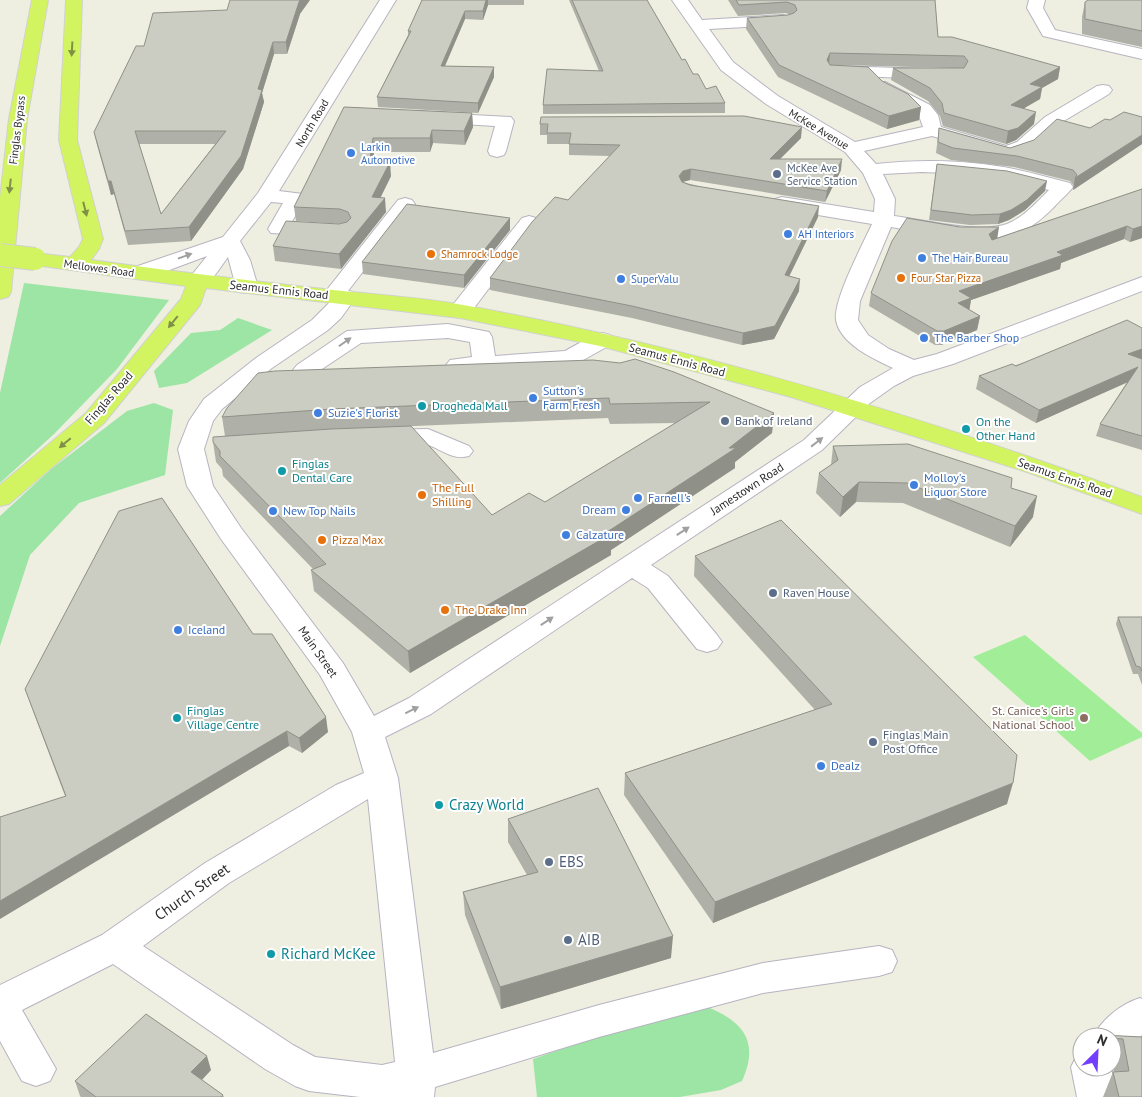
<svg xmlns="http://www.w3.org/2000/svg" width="1142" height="1097" viewBox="0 0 1142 1097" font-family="'PT Sans',sans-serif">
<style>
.green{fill:#9ce5a5}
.pitch{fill:#a1ed98}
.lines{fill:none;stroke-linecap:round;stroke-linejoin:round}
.minor-casing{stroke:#b7b3c1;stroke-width:2}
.major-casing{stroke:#d1d1d1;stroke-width:2}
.minor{fill:#fff;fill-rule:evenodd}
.major{fill:#d2f460;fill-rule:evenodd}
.major-bridge-casing{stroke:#d1d1d1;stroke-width:24;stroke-linecap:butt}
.major-bridge{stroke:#d2f460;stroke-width:22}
.wall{fill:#afb0a7;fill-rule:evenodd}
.shaded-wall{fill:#8f9088}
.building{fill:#cccdc2;stroke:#8f9088;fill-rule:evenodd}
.oneway{fill:#809046}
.oneway2{fill:#a0a0a0}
.shop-dot{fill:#3f7fe0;stroke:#fff;stroke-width:2}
.service-dot{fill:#5c6f8a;stroke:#fff;stroke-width:2}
.food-dot{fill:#e8710a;stroke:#fff;stroke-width:2}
.culture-dot{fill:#0f9aa8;stroke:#fff;stroke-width:2}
.education-dot{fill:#8d6e63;stroke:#fff;stroke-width:2}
.labels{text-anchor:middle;stroke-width:4;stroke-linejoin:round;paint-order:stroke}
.far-street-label{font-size:11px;fill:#2d2d2d;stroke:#fff}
.far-shop-label{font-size:11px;fill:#366cbe;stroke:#fff;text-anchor:start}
.far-service-label{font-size:11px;fill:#4e5e75;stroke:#fff;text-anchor:start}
.far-food-label{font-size:11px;fill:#c56008;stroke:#fff;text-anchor:start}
.street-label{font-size:12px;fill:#2d2d2d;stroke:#fff}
.shop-label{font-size:12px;fill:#366cbe;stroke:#fff;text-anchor:start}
.culture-label{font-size:12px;fill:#0d838f;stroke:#fff;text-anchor:start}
.service-label{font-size:12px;fill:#4e5e75;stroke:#fff;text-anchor:start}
.food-label{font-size:12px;fill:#c56008;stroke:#fff;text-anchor:start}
.education-label{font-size:12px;fill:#785e54;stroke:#fff;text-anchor:end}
.near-culture-label{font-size:15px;fill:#0d838f;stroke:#fff;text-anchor:start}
.near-service-label{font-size:15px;fill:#4e5e75;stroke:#fff;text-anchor:start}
.near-street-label{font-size:15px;fill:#2d2d2d;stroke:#fff}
</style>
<rect width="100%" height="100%" fill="#eeefe0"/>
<g class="green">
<path d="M24,283L169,300L117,369L54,434L0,483V393Z"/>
<path d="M238,318L272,330L187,383L159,388L154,371L191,333L220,330Z"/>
<path d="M154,403L173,410L165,475L79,503L30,555L0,646V516L50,470L127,411Z"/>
<path d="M705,1006C743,1021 760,1041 742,1081L721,1090L680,1097H537L533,1059L576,1044Z"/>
</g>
<path class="pitch" d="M1025,635L1142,733V737L1090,761L973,657Z"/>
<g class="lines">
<g class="minor-casing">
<g id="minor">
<path d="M380,0H396L279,191L303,194L306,198L291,223L326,226L329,230L326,234L319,236L271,233L268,229L283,203L271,202L240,241L250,260L258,287L255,292L247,293L239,292L236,287L228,257C218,270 209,290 190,286L187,281L207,256L148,278L140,279L132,278L129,273L132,268L223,237L258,193Z"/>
<path d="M672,0H688L702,20L783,15L789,17L791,20L789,23L783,25L709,29L733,62L778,96L855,142L923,127L918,113L879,91L876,87L879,83L885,82L930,105L938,115L941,127L1006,146L1017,142L1045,117L1097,86L1103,85L1109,86L1112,90L1109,94L1057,125L1031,150L1007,158L932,136L864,151L876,164C921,159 969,160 1014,169C1033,173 1051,178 1070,183L1073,187C1068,194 1060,200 1054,207C1044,217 1034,226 1021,232C989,248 924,233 891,227L860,301L858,320L868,335L889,349L914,360L937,354L1142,277V291L953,364L913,376L894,386L870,403L822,450L651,565L668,576L717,635L722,642L717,649L707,652L697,649L648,588L632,578L431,714L385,737L398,778L433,1053L599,1005L763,963L879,946L892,950L897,961L892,972L879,976L763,993L599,1037L435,1087L434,1097H360L309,1091L295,1086L265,1069L113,964L22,1010L56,1069L50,1081L36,1086L22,1081L0,1041V985L102,935L205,863L336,785L364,773L352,732L320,675L221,539L187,486L178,449L189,421L204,399L256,358L312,320L330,302L325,301L322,296L398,200L405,198L412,200L415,204L348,291L353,292L356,297L341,318L328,330L272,368L222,409L213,421L204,449L213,486L241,528L343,663L374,716L409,698L804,440L860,387L893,368C874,359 840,344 836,320C833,300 863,244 872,224L782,209L775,207L772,203L775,199L782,197L874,212L875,199L863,173L845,152L766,104L721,70ZM922,172C966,173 1007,179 1049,190C1037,202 1024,217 1007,224C980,234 923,220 894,216L895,199L883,174ZM368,799L395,1062L382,1065L315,1057L293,1045L143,946L229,883Z"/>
<path d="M1029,0H1045L1043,8L1055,30L1142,49V59L1043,36L1027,8Z"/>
<path d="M836,66L931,69L937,70L939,74L937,78L931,79L830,75L828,71L830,67Z"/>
<path d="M435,113L511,117L514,121L506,151L504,155L497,157L490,155L488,151L495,126L429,122L426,118L429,114Z"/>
<path d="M529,216L536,218L539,222L468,316L460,318L452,316L449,311L452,306L522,218Z"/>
<path d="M448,324L489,332L492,337L495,356L565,351L594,335L602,333L610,335L613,340L610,345L578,363L570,365L458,372L450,370L446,365L450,360L472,357L470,342L448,338L361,343L313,375L305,377L297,375L293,370L297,365L347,331Z"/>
<path d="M428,429L469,446L473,451L469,456C451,461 441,448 425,444C408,440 390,448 373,443L369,438L373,433L382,430Z"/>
<path d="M1140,998L1142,999V1035L1126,1050L1112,1055V1037H1093C1102,1019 1121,1004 1140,998Z"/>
<path d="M1082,1053V1067H1111L1117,1097H1077L1071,1067L1077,1055Z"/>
</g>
</g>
<g class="major-casing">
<g id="major">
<path d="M32,0H48L27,119L11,292L8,297L0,299V198L9,119Z"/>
<path d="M66,0H82L77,140L103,239L99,249L91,260C171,271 252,281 333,290C376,295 420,297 463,305C694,347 922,416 1142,497V514L1030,473L791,397L600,346L460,318L206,288L200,305L104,423L9,504L0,506V485L86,413L181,299L186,286L35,265L28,263L25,259L28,255L35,253L70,257L79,247L83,239L59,140Z"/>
</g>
</g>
<use href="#minor" class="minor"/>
<use href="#major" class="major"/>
<g class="major-bridge-casing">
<path id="major-bridge" d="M0,255L35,259"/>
</g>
<use href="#major-bridge" class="major-bridge"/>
</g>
<g class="wall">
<path d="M422,0H524V5H488L483,20L465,19L445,66L494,67V77L478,113L378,107L377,97L408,35V31Z"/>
<path d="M569,0H647L682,60L693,74L706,89L725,103V113L543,114V105L599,71Z"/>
<path d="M728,0H935L938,37L1060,67L1058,79L1042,88L1040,99L1024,108L1034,124L1016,140L1006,144L943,126L940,116L928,101L891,80L893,68H950L841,65L882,81L921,107L919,120L887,129L778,77L746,29L747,18L790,15L786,13L738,16Z"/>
<path d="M1142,0V47L1082,34V17L1085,2Z"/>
<path d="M227,10L300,14L287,54H274L262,93L264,102L243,169L191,241L128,245L114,194L111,195L97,145L94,132L144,46ZM139,144H215L161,214Z"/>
<path d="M344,107L472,113L473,127L465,145L433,143L430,152H374L373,159L391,176L380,198L386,212L341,269L275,261L273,246L343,224L296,221L294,207Z"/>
<path d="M1142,117V144L1073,190L1074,186L1070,181L1014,167L951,160L936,153L939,128L1010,148L1090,128L1110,120Z"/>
<path d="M540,124L801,138L780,159L841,170L825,202L690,180L683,182L818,217L789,276L799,291L774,339L742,345L632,318L490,290V278L568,200L610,156L569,155V144H547V135H540Z"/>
<path d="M937,164L1045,191L1025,210L1009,220L998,224L970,225L929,220Z"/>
<path d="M1142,189V238L1130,242L1124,239L1061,263L1060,269L971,300L969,310L980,316L977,330L941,345H935L869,306L871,293L997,238Z"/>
<path d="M510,218V230L464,288L363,274L362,262Z"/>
<path d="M1142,328V450L1096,436L1100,424L1127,382L1036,423L976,389L979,376Z"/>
<path d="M593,360L774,413L772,433L735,462V468L611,550V555L410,673L314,591L311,570L313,569L223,476L222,469L216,462L213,442L225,436L222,417ZM608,418L610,424L676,423L545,502L492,515L391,427Z"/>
<path d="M833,446L1011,488L1033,517L1010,547L903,503L856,502L840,517L816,493L819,473L831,465Z"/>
<path d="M695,556L1007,804L713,923L624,795L625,773L815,710L694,576Z"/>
<path d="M1118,617H1142V685L1138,674H1133L1116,624Z"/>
<path d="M253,634L328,732L302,753L289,746L65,796L30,703L25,689Z"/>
<path d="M508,819L671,958L501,1009L465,915L463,892L527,875L508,842Z"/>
<path d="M1103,1035L1142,1037V1097H1103L1113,1072H1114L1113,1067H1112V1037H1103Z"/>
<path d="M211,1070L202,1080L223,1095L224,1097H81L80,1096L75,1081Z"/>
</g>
<g class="shaded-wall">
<path d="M300,0H310L300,14L287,54L286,42L299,2Z"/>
<path d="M486,0H488V5L483,20V11Z"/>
<path d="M465,11V19L441,75V66Z"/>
<path d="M273,42L274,54L262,93L264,102L243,169L191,241L189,227L258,89Z"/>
<path d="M830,53L829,65L827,60Z"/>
<path d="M494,67V77L478,113V103Z"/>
<path d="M1060,67L1058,79L1042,88L1040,99L1009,117L1011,105L1030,84Z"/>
<path d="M921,107L919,120L887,129L889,116Z"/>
<path d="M1036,112L1034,124L1016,140L1006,144L1008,131Z"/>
<path d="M472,113L473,127L465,145L464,131Z"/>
<path d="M802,127L801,138L769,170L770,159Z"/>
<path d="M432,130L433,143L430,152V138Z"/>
<path d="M1142,135V144L1073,190L1075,178Z"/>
<path d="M373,138L374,152L372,172L370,158Z"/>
<path d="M842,159L841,170L825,202L827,191Z"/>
<path d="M390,162L391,176L374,211L372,197Z"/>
<path d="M691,169L690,180L682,182L679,176L683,171Z"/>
<path d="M108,181H111L114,194L111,195Z"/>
<path d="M1047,181L1045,191L1025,210L1009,220L998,224L1000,214Z"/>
<path d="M385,198L386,212L341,269L339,254Z"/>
<path d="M819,206L818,217L784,287L785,275Z"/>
<path d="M510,218V230L464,288V275Z"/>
<path d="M1127,226L1124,239L1061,263L1060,269L971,300L969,312L955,317L959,291L1057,252Z"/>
<path d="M1142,226V238L1130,242L1133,229Z"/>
<path d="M999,227L997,240L986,248L989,234Z"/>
<path d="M800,279L799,291L774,339L742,345L743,333Z"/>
<path d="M980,316L977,330L941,345L944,331Z"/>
<path d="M1142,349V360L1128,354Z"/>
<path d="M1138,367L1135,379L1036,423L1039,410Z"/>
<path d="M774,413L772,433L735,462V468L611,550V555L410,673L408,651L607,532L729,448Z"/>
<path d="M859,482L856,502L840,517L843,497Z"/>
<path d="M1037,496L1033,517L1010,547L1015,526Z"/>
<path d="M326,717L328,732L302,753L299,738Z"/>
<path d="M287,731L289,746L0,919V901Z"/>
<path d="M1013,783L1007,804L713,923L715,902Z"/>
<path d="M673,936L671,958L501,1009L500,987Z"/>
<path d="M207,1056L211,1070L195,1087L191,1072Z"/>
</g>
<g class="building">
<path d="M230,0H300L299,2L286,42H273L258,89L262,90L241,156L189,227L125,231L111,181H108L94,132L136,46H144L153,13L227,10ZM135,131H226L161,214Z"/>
<path d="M422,0H486L483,11H465L441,66L494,67L478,103L377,97L411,31H408Z"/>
<path d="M572,0H647L682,60L685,59L693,74H698L706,89L716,86L725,103L543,105L547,69L603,71Z"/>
<path d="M736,0H935L938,37H952L1060,67L1030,84L1042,87L1011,105L1036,112L1018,128L1008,131L944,113L942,103L930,88L893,68H964L968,61L964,56L830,53L827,60L830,65L868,67L882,81L908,94L921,107L889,116L779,65L747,18L788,15L794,13L797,10L795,5L787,2L739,5Z"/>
<path d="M1088,0H1142V31L1085,19V2Z"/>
<path d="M344,107L472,113L464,131L432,130L430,138H373L370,158L390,162L372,197L385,198L339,254L273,246L286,221L339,224L347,222L351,218L348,212L340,209L294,207Z"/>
<path d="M1124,112L1142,117V135L1075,178L1077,175L1073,170L1017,156L953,148L938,142L939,128L1010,148L1034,140L1057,119L1090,128L1105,119L1110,120Z"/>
<path d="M744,116L802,127L770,159H842L827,191L691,169L683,171L679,176L682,182L690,185L819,206L785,275L800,279L775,326L743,333L632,306L490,278L532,222L555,197L568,200L620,145L569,144L571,133H547L548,124H540L541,117Z"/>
<path d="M937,164L1007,171L1047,181L1027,200L1011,210L1000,214L972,215L931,210Z"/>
<path d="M1142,189V226L1133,229L1127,226L1057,252L1063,255L959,291L971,298L958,303L980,316L944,331H937L871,293L892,241L907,218L960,227H999L989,234L992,240Z"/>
<path d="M407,204L510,218L464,275L362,262Z"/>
<path d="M1127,320L1142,328V349L1128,354L1142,359V436L1100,424L1138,367L1039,410L979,376L1012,364L1016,366Z"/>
<path d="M635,359L674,372L774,413L729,448H736L607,532L611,534L408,651L311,570L326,564L220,456V451L213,442V437L331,429L411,426L492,515L529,493L545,502L710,402L610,404L609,398L331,409L222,417L227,408L258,373L275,371L593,360L620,363Z"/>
<path d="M908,444L1012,478L1011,488L1037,496L1015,526L907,483L859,482L843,497L819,473L838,460L833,446Z"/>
<path d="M162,498L253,634H272L326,717L299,738L287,731L0,901V817L66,796L25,689L119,511Z"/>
<path d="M781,520L1017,755L1013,783L715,902L625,773L832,704L695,556Z"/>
<path d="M1118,617H1142V671L1140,667L1136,666Z"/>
<path d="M598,788L673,936L500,987L463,892L538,872L508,819Z"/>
<path d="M146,1014L207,1056L191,1072L223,1095L221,1097H96L75,1081Z"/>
<path d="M1103,1035L1142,1037V1097H1119L1113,1072L1129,1071L1123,1039L1112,1038V1037H1104Z"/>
</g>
<defs><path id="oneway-solid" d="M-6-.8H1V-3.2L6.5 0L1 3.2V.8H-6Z" transform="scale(1.25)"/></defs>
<g class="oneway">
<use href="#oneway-solid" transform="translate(72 49) rotate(93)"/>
<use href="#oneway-solid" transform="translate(10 186) rotate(96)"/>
<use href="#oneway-solid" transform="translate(85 209) rotate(76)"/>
<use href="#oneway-solid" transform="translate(173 322) rotate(129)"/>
<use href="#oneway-solid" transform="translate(65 443) rotate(140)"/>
</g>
<g class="oneway2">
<use href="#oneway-solid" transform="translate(185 256) rotate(-20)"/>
<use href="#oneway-solid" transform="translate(345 342) rotate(-35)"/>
<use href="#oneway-solid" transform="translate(817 442) rotate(-38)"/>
<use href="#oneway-solid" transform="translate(683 531) rotate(-33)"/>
<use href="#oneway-solid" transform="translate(547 621) rotate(-33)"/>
<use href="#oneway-solid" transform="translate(412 710) rotate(-26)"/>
</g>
<g class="shop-dot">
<circle cx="351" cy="153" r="5"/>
<circle cx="788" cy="234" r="5"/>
<circle cx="922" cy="258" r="5"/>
<circle cx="621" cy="279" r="5"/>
<circle cx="924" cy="338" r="5"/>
<circle cx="533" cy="398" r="5"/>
<circle cx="318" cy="413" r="5"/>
<circle cx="914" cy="485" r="5"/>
<circle cx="638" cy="498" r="5"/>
<circle cx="626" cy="510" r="5"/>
<circle cx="273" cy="511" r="5"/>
<circle cx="566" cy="535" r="5"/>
<circle cx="178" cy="630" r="5"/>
<circle cx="821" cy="766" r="5"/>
</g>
<g class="service-dot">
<circle cx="777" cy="174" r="5"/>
<circle cx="725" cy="421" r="5"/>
<circle cx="773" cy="593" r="5"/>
<circle cx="873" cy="742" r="5"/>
<circle cx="549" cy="862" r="5"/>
<circle cx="568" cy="940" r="5"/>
</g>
<g class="food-dot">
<circle cx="431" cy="254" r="5"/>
<circle cx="901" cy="278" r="5"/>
<circle cx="422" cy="495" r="5"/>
<circle cx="322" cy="540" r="5"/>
<circle cx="445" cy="610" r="5"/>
</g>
<g class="culture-dot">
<circle cx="422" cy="406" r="5"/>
<circle cx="966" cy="429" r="5"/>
<circle cx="282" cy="471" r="5"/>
<circle cx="177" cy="718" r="5"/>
<circle cx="439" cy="805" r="5"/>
<circle cx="271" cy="954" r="5"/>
</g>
<circle class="education-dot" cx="1084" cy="718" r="5"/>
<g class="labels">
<g class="far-street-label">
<text transform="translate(312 123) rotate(-59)" y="4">North Road</text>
<text transform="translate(819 129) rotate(31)" y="4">McKee Avenue</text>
<text transform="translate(17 130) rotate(-83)" y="4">Finglas Bypass</text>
<text transform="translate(99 268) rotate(8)" y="4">Mellowes Road</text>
</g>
<g class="far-shop-label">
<text x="361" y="151">Larkin<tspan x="361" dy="13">Automotive</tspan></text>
<text x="798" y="238">AH Interiors</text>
<text x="932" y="262">The Hair Bureau</text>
<text x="631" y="283">SuperValu</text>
</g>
<g class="far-service-label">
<text x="787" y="172">McKee Ave<tspan x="787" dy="13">Service Station</tspan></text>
</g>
<g class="far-food-label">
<text x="441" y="258">Shamrock Lodge</text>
<text x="911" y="282">Four Star Pizza</text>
</g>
<g class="street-label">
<text transform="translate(279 290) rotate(6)" y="4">Seamus Ennis Road</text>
<text transform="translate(677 360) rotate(15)" y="4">Seamus Ennis Road</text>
<text transform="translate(109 398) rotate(-49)" y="4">Finglas Road</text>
<text transform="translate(1065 478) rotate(19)" y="4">Seamus Ennis Road</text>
<text transform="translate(747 489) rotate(-33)" y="4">Jamestown Road</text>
<text transform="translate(318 652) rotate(55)" y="4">Main Street</text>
</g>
<g class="shop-label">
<text x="934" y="342">The Barber Shop</text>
<text x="543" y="395">Sutton's<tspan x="543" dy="14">Farm Fresh</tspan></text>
<text x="328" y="417">Suzie's Florist</text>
<text x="924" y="482">Molloy's<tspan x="924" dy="14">Liquor Store</tspan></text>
<text x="648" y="502">Farnell's</text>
<text x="616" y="514" text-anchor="end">Dream</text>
<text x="283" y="515">New Top Nails</text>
<text x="576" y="539">Calzature</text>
<text x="188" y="634">Iceland</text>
<text x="831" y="770">Dealz</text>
</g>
<g class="culture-label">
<text x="432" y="410">Drogheda Mall</text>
<text x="976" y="426">On the<tspan x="976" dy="14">Other Hand</tspan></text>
<text x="292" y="468">Finglas<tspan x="292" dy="14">Dental Care</tspan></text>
<text x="187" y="715">Finglas<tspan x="187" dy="14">Village Centre</tspan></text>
</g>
<g class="service-label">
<text x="735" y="425">Bank of Ireland</text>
<text x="783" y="597">Raven House</text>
<text x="883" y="739">Finglas Main<tspan x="883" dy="14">Post Office</tspan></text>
</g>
<g class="food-label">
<text x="432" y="492">The Full<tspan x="432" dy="14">Shilling</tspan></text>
<text x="332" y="544">Pizza Max</text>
<text x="455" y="614">The Drake Inn</text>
</g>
<g class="education-label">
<text x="1074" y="715">St. Canice's Girls<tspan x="1074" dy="14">National School</tspan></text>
</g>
<g class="near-culture-label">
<text x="449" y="810">Crazy World</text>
<text x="281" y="959">Richard McKee</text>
</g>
<g class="near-service-label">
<text x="559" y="867">EBS</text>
<text x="578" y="945">AIB</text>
</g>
<g class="near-street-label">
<text transform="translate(192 892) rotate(-35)" y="5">Church Street</text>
</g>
</g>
<g transform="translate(1097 1052) rotate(24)"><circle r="24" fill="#ffffff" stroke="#ababab"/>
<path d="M0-4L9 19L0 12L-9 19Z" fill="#733efd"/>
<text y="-8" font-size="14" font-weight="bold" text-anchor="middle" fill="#2d2d2d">N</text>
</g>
</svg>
